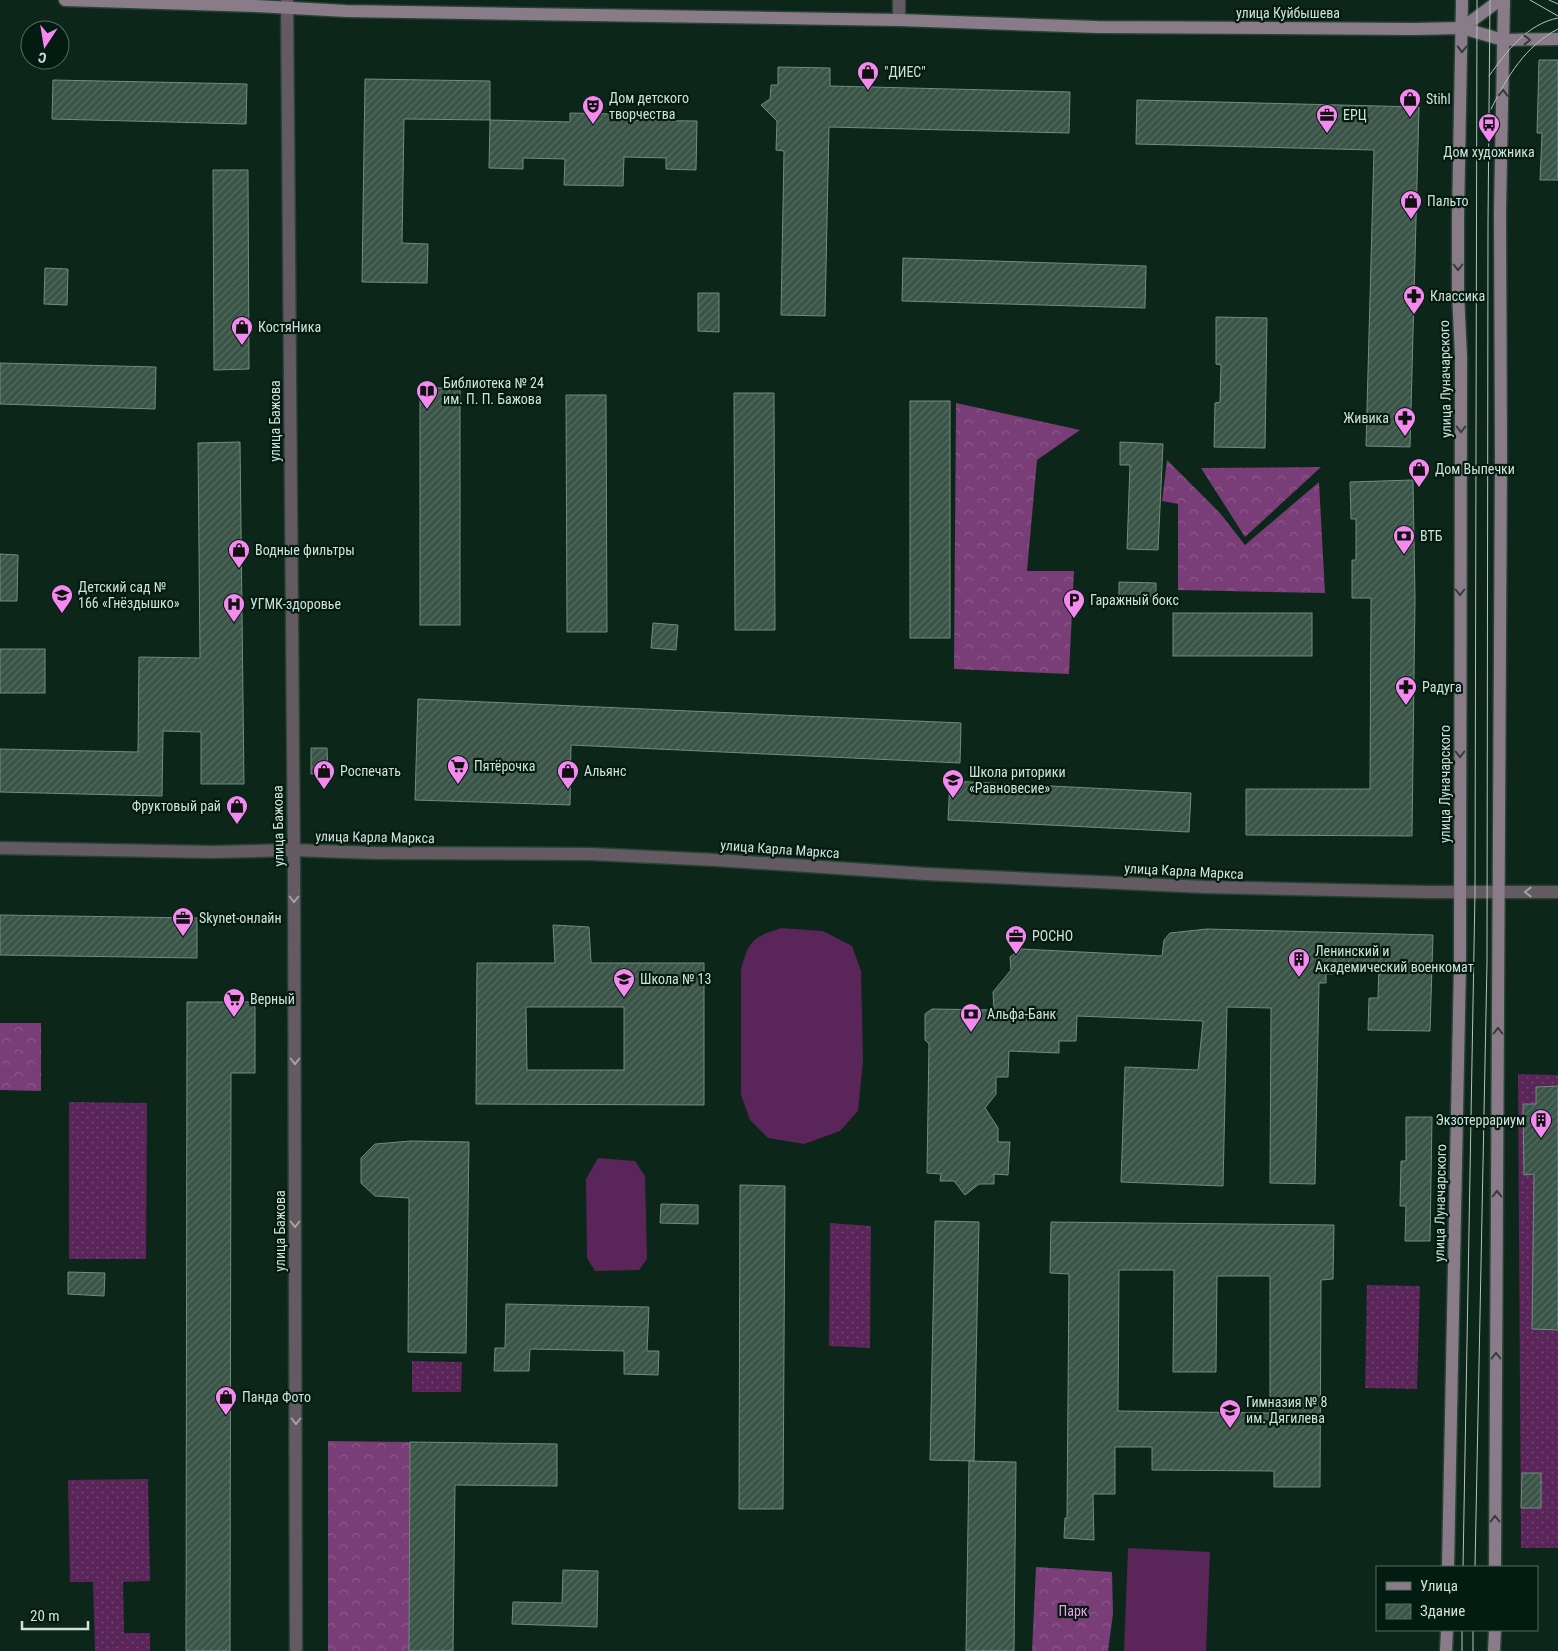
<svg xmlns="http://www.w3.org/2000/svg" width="1558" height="1651" viewBox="0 0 1558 1651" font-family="'Roboto Condensed',sans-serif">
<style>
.grass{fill:url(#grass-dots)}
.forest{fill:url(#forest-crowns)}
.garden{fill:#5a2558}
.building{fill:url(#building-hatch);stroke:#718d7e;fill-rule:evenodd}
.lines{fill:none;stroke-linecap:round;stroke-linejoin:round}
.minor-casing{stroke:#284035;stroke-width:15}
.secondary-casing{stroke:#284035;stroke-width:15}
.minor{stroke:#635a62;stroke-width:12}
.secondary{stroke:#897b88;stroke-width:12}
.tram{stroke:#b3c4bb;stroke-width:1}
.oneway{stroke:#323d3b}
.oneway2{stroke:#a0a4a3}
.labels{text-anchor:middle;stroke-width:4.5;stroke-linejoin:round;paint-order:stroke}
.street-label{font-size:14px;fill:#d2e1d9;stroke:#031c11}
.poi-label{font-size:14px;fill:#d2e1d9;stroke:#031c11;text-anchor:start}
.park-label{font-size:14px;fill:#f39ced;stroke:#031c11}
</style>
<defs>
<pattern id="grass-dots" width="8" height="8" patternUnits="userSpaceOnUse" patternTransform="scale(1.25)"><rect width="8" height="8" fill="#5a2558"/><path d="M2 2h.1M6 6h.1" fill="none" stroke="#71446f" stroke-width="1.8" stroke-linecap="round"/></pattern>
<pattern id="forest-crowns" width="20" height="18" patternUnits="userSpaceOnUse" patternTransform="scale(1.25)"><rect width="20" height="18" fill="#793d77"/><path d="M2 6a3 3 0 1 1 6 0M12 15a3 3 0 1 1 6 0" fill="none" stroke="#8b598a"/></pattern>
<pattern id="building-hatch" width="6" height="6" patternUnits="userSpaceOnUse" patternTransform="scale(1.25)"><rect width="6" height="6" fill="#3a5547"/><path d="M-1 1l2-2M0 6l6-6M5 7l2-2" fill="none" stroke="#566d61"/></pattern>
</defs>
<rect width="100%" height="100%" fill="#0c261a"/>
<g class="grass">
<path d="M1518,1074L1558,1075V1548H1521Z"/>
<path d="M69,1102L147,1103L146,1259H69Z"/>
<path d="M830,1223L871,1226L870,1348L829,1346Z"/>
<path d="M1367,1285L1420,1286L1417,1389L1365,1388Z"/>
<path d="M412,1361L462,1362L461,1392H412Z"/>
<path d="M148,1479L150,1581L123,1582L124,1633H150V1651H95L93,1582H70L68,1480Z"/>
</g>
<g class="forest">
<path d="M956,403L1080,430L1037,460L1027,571H1074L1069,674L954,669Z"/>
<path d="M1167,460L1220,513L1245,545L1319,482L1325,593L1178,590V504L1162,501Z"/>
<path d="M1321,467L1245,537L1201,468Z"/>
<path d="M0,1023H41V1091L0,1090Z"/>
<path d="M328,1441L410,1442L409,1651H328Z"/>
<path d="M1036,1567L1112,1572L1113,1614L1108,1651H1032Z"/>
</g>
<g class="garden">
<path d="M781,928L823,931L852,946L861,971L863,1061L858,1111L840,1131L804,1144L768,1138L750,1120L741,1095V969C749,940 753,937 781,928Z"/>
<path d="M598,1158L635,1161L645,1176L647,1259L639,1270L595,1271L587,1258L586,1179Z"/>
<path d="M1128,1548L1210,1552L1206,1651H1124Z"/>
</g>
<g class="building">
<path d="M1539,60H1558V180H1540L1542,133H1537Z"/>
<path d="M778,67L830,68V86L1070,92L1069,133L829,127L825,316L781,315L784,151L776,150L777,121L761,105L770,99L771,85H778Z"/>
<path d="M365,79L490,81V120L404,119L402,243L428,244L427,283L362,282Z"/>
<path d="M53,80L247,84L246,124L52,119Z"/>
<path d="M1137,100L1419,107L1410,447L1366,446L1374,150L1136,144Z"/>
<path d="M570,113L614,114V120L697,121L696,170L666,169V158L624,157L623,186L564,185L565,159L523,158V169L489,168L490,120L570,122Z"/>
<path d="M213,170H248L249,369L214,370Z"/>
<path d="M903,258L1146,266L1145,308L902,301Z"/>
<path d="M45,268L68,269L67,305L44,304Z"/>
<path d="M698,293H719V332L698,331Z"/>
<path d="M1216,317L1267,318L1265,448L1214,447L1215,403L1220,402L1221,365L1216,364Z"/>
<path d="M0,363L156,367L155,409L0,404Z"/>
<rect x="420" y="388" width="40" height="237"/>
<path d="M734,393H774L775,630H735Z"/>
<path d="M566,395H606L607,632H567Z"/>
<rect x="910" y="401" width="40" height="237"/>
<path d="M240,442L244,784H201V732L163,731L162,796L0,792V749L138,752L139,657L200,658L198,443Z"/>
<path d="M1120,442L1163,444L1158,550L1127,549L1130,465H1120Z"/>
<path d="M1413,480L1415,598L1412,836L1246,835V789H1370L1371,598H1352V560H1356V519H1351L1350,482Z"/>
<path d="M0,554L18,555L17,601H0Z"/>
<path d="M1119,582L1156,583V602L1119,601Z"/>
<rect x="1173" y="613" width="139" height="43"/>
<path d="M653,623L678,625L676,650L651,648Z"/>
<rect x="0" y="649" width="45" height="44"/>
<path d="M418,699L961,723L960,763L571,745L570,805L415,800Z"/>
<path d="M311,748H327L328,773L311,774Z"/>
<path d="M950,781L1191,793L1189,832L948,820Z"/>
<path d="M0,915L197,918V958L0,955Z"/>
<path d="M553,925L589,927L591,963H704V1105L476,1104L477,963H555ZM526,1007H624V1070H527Z"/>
<path d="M1207,929L1433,935L1430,1031L1368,1030L1369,998H1378L1379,964L1333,962V974H1326V983H1319L1315,1184L1270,1183L1271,1008L1227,1007L1223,1186L1121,1182L1125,1067L1198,1070L1203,1021L1077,1016L1076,1041H1059V1053L1009,1051L1008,1077H996V1094L985,1108L998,1128V1142H1010L1008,1175L994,1174V1184H979L965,1195L954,1181H940L941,1174L927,1173L929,1044L925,1040V1014L932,1009L994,1010L993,992L1011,970L1010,957L1021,949L1162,956L1164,940L1170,933Z"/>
<path d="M187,1002H255V1073H231L230,1651H186Z"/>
<path d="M1558,1086V1330L1532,1329L1534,1174L1524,1175L1523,1104H1536V1087Z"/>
<path d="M1406,1117H1432L1430,1241H1405L1406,1206H1400L1401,1161H1406Z"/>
<path d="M411,1141L469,1142L466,1353L408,1352L409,1198L375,1196L361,1183V1158L375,1144Z"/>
<path d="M740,1185L785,1186L783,1509H739Z"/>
<path d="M661,1204L698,1205V1224L660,1223Z"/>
<path d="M935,1221L979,1222L974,1461L930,1460Z"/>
<path d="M1051,1222L1334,1225L1333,1279L1321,1280L1320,1487H1274V1471L1152,1470V1447H1115V1494H1093L1094,1540L1064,1538L1065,1518H1067L1069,1274L1050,1273ZM1119,1270H1174L1173,1372H1216L1217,1276H1270V1413L1118,1411Z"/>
<path d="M68,1272L105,1273L104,1296L68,1294Z"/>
<path d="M506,1304L649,1307L647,1351H659L658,1375L624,1374V1351L530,1349L529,1371H494L495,1348H505Z"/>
<path d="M410,1442L557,1444V1486L455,1485L453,1651H409Z"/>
<path d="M969,1461L1016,1462L1014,1651H966Z"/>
<path d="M1522,1473H1541V1508H1521Z"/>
<path d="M563,1570L598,1571L597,1627L512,1624L513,1602L562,1603Z"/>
</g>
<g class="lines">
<g class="minor-casing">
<g id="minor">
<path d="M287,0L294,871L296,1651"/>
<path d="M899,20V0"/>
<path d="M0,848L212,852L293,850L376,853L591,854L716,860L926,874L1205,887L1426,892H1558"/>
</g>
</g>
<g class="secondary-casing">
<g id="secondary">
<path d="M65,0L256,6L346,11L899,20L1097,27L1414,29L1462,28L1503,40L1558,39"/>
<path d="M1462,28L1500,0"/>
<path d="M1448,1567L1460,963L1461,357L1458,293V218L1462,0"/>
<path d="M1495,1567L1501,458L1500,212L1504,0"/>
<path d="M1446,1651L1447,1630"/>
<path d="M1494,1651L1495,1630"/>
</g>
</g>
<use href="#minor" class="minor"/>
<use href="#secondary" class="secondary"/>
<g class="tram">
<path d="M1530,0L1558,16"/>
<path d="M1549,0L1558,4"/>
<path d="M1489,76C1507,51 1527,24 1558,18"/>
<path d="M1491,109C1507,77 1525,46 1558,29"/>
<path d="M1463,1567L1475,892L1477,0"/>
<path d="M1475,1567L1487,963L1488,224L1490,0"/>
<path d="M1462,1651V1630"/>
<path d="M1473,1651V1630"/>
</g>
</g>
<defs><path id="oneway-chevron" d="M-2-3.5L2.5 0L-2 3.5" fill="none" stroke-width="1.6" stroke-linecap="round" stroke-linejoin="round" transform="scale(1.25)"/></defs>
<g class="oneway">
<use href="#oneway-chevron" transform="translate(1527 40)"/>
<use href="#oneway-chevron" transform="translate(1462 49) rotate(92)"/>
<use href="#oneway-chevron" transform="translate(1503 93) rotate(-89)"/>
<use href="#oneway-chevron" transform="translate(1458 267) rotate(90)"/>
<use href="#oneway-chevron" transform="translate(1461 429) rotate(90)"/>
<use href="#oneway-chevron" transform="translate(1460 592) rotate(90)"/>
<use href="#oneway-chevron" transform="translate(1460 754) rotate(90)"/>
<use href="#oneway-chevron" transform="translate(1498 1031) rotate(-90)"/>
<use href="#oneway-chevron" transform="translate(1497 1194) rotate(-90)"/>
<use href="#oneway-chevron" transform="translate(1496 1356) rotate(-90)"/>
<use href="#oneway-chevron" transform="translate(1495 1519) rotate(-90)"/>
</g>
<g class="oneway2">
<use href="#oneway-chevron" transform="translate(1528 892) rotate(180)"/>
<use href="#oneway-chevron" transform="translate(294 899) rotate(90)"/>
<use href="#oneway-chevron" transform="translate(295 1061) rotate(90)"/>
<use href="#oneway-chevron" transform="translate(295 1224) rotate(90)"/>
<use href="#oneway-chevron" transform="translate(296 1421) rotate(90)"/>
</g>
<defs>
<g id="shop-pin" transform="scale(1.125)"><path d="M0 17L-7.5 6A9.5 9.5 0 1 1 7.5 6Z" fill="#f589ef" stroke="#031c11"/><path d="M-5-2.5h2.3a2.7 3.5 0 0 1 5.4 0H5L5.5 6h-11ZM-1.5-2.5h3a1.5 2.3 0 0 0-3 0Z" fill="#111"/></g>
<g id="theatre-pin" transform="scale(1.125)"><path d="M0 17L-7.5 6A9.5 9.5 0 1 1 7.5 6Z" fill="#f589ef" stroke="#031c11"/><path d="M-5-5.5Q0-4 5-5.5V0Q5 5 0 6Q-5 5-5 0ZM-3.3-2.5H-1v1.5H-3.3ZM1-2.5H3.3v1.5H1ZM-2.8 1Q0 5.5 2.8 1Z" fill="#111"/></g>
<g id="office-pin" transform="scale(1.125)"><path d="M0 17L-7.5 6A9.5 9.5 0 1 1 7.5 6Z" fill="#f589ef" stroke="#031c11"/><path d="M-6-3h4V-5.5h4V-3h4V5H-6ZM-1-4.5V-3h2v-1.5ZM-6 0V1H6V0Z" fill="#111"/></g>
<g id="bus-pin" transform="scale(1.125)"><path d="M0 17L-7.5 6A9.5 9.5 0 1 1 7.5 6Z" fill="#f589ef" stroke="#031c11"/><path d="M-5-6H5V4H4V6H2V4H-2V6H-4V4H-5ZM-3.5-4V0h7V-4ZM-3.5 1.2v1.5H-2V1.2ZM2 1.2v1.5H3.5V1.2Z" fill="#111"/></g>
<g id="pharmacy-pin" transform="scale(1.125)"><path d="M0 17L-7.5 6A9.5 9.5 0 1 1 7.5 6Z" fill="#f589ef" stroke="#031c11"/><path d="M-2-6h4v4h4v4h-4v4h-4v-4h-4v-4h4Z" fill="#111"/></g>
<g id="library-pin" transform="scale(1.125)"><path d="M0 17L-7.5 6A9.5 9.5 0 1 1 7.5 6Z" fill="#f589ef" stroke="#031c11"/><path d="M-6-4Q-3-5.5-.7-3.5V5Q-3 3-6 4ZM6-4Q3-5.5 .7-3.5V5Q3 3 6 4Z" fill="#111"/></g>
<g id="bank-pin" transform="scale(1.125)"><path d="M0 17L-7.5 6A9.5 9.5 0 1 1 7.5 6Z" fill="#f589ef" stroke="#031c11"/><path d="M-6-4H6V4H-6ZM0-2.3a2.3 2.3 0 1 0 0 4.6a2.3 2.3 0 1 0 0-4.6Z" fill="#111"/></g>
<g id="school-pin" transform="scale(1.125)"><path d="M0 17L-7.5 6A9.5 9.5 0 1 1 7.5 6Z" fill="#f589ef" stroke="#031c11"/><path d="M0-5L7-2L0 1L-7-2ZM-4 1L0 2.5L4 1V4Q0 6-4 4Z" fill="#111"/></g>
<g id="parking-pin" transform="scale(1.125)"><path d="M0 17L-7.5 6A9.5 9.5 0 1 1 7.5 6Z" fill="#f589ef" stroke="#031c11"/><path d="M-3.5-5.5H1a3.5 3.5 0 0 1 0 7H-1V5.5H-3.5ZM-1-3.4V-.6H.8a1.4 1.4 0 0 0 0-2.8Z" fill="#111"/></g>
<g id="hospital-pin" transform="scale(1.125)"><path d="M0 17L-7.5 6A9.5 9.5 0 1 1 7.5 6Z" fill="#f589ef" stroke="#031c11"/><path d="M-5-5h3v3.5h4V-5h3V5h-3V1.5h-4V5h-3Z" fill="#111"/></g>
<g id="supermarket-pin" transform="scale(1.125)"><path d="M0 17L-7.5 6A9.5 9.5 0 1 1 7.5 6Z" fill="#f589ef" stroke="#031c11"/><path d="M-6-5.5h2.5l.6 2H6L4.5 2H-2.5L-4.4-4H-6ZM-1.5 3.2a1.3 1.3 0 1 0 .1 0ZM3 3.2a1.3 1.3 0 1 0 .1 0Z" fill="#111"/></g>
<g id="building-pin" transform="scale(1.125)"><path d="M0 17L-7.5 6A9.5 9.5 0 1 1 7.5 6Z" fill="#f589ef" stroke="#031c11"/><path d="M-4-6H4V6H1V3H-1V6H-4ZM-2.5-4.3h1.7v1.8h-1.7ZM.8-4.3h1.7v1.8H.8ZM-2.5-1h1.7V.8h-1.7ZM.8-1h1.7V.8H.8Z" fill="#111"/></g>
</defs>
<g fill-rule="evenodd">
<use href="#shop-pin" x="868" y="72"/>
<use href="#shop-pin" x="1410" y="99"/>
<use href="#theatre-pin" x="593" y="106"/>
<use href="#office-pin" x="1327" y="115"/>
<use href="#bus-pin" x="1489" y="124"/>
<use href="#shop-pin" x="1411" y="201"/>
<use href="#pharmacy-pin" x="1414" y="296"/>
<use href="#shop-pin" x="242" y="327"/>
<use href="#library-pin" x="427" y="391"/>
<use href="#pharmacy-pin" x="1405" y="418"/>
<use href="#shop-pin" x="1419" y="469"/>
<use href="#bank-pin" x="1404" y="536"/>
<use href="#shop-pin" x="239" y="550"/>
<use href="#school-pin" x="62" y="595"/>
<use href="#parking-pin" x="1074" y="600"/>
<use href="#hospital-pin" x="234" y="604"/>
<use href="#pharmacy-pin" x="1406" y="687"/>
<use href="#supermarket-pin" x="458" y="766"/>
<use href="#shop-pin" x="324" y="771"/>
<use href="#shop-pin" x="568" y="771"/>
<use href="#school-pin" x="953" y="780"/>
<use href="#shop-pin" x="237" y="806"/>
<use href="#office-pin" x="183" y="918"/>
<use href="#office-pin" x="1016" y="936"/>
<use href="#building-pin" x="1299" y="959"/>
<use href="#school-pin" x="624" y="979"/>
<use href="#supermarket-pin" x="234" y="999"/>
<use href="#bank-pin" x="971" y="1014"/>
<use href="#building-pin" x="1541" y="1120"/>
<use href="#shop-pin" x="226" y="1397"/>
<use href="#school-pin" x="1230" y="1410"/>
</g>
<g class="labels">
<g class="street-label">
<text x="1288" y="18">улица Куйбышева</text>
<text transform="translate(1445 379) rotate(-91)" y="5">улица Луначарского</text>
<text transform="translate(275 421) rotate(-90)" y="5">улица Бажова</text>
<text transform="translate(1445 784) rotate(-90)" y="5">улица Луначарского</text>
<text transform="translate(278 826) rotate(-91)" y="5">улица Бажова</text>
<text transform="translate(375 837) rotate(1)" y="5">улица Карла Маркса</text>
<text transform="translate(780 849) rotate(4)" y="5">улица Карла Маркса</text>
<text transform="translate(1184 871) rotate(3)" y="5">улица Карла Маркса</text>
<text transform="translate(1440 1203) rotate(-89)" y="5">улица Луначарского</text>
<text transform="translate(280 1231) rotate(-90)" y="5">улица Бажова</text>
</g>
<g class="poi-label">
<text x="884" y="77">"ДИЕС"</text>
<text x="609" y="103">Дом детского<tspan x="609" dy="16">творчества</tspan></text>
<text x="1426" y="104">Stihl</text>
<text x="1343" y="120">ЕРЦ</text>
<text x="1489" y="157" text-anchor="middle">Дом художника</text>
<text x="1427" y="206">Пальто</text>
<text x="1430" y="301">Классика</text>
<text x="258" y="332">КостяНика</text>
<text x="443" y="388">Библиотека № 24<tspan x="443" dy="16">им. П. П. Бажова</tspan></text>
<text x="1389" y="423" text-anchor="end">Живика</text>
<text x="1435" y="474">Дом Выпечки</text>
<text x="1420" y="541">ВТБ</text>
<text x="255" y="555">Водные фильтры</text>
<text x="78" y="592">Детский сад №<tspan x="78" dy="16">166 «Гнёздышко»</tspan></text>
<text x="1090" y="605">Гаражный бокс</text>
<text x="250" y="609">УГМК-здоровье</text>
<text x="1422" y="692">Радуга</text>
<text x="474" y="771">Пятёрочка</text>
<text x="340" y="776">Роспечать</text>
<text x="584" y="776">Альянс</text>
<text x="969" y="777">Школа риторики<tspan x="969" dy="16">«Равновесие»</tspan></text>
<text x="221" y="811" text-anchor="end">Фруктовый рай</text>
<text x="199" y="923">Skynet-онлайн</text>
<text x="1032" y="941">РОСНО</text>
<text x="1315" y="956">Ленинский и<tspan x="1315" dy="16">Академический военкомат</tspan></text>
<text x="640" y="984">Школа № 13</text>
<text x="250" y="1004">Верный</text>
<text x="987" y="1019">Альфа-Банк</text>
<text x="1525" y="1125" text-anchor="end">Экзотеррариум</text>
<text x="242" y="1402">Панда Фото</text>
<text x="1246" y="1407">Гимназия № 8<tspan x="1246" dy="16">им. Дягилева</tspan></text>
</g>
<g class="park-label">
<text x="1073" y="1616">Парк</text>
</g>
</g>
<rect x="1376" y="1566" width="162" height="65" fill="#031c11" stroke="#566b61"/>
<rect x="1386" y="1582" width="25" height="8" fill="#897b88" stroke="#566b61"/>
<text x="1420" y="1591" font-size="15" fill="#d2e1d9">Улица</text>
<rect x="1386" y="1604" width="25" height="15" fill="url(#building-hatch)" stroke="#566b61"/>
<text x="1420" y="1616" font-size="15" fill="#d2e1d9">Здание</text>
<g transform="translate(45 45) rotate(192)"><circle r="24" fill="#031c11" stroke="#566b61"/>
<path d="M0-4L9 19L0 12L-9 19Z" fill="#f589ef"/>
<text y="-8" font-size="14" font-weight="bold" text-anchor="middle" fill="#d2e1d9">С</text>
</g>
<path d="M22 1621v8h66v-8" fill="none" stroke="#d2e1d9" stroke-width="2.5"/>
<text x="30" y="1621" font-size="15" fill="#d2e1d9" stroke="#031c11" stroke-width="4" paint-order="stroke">20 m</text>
</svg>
